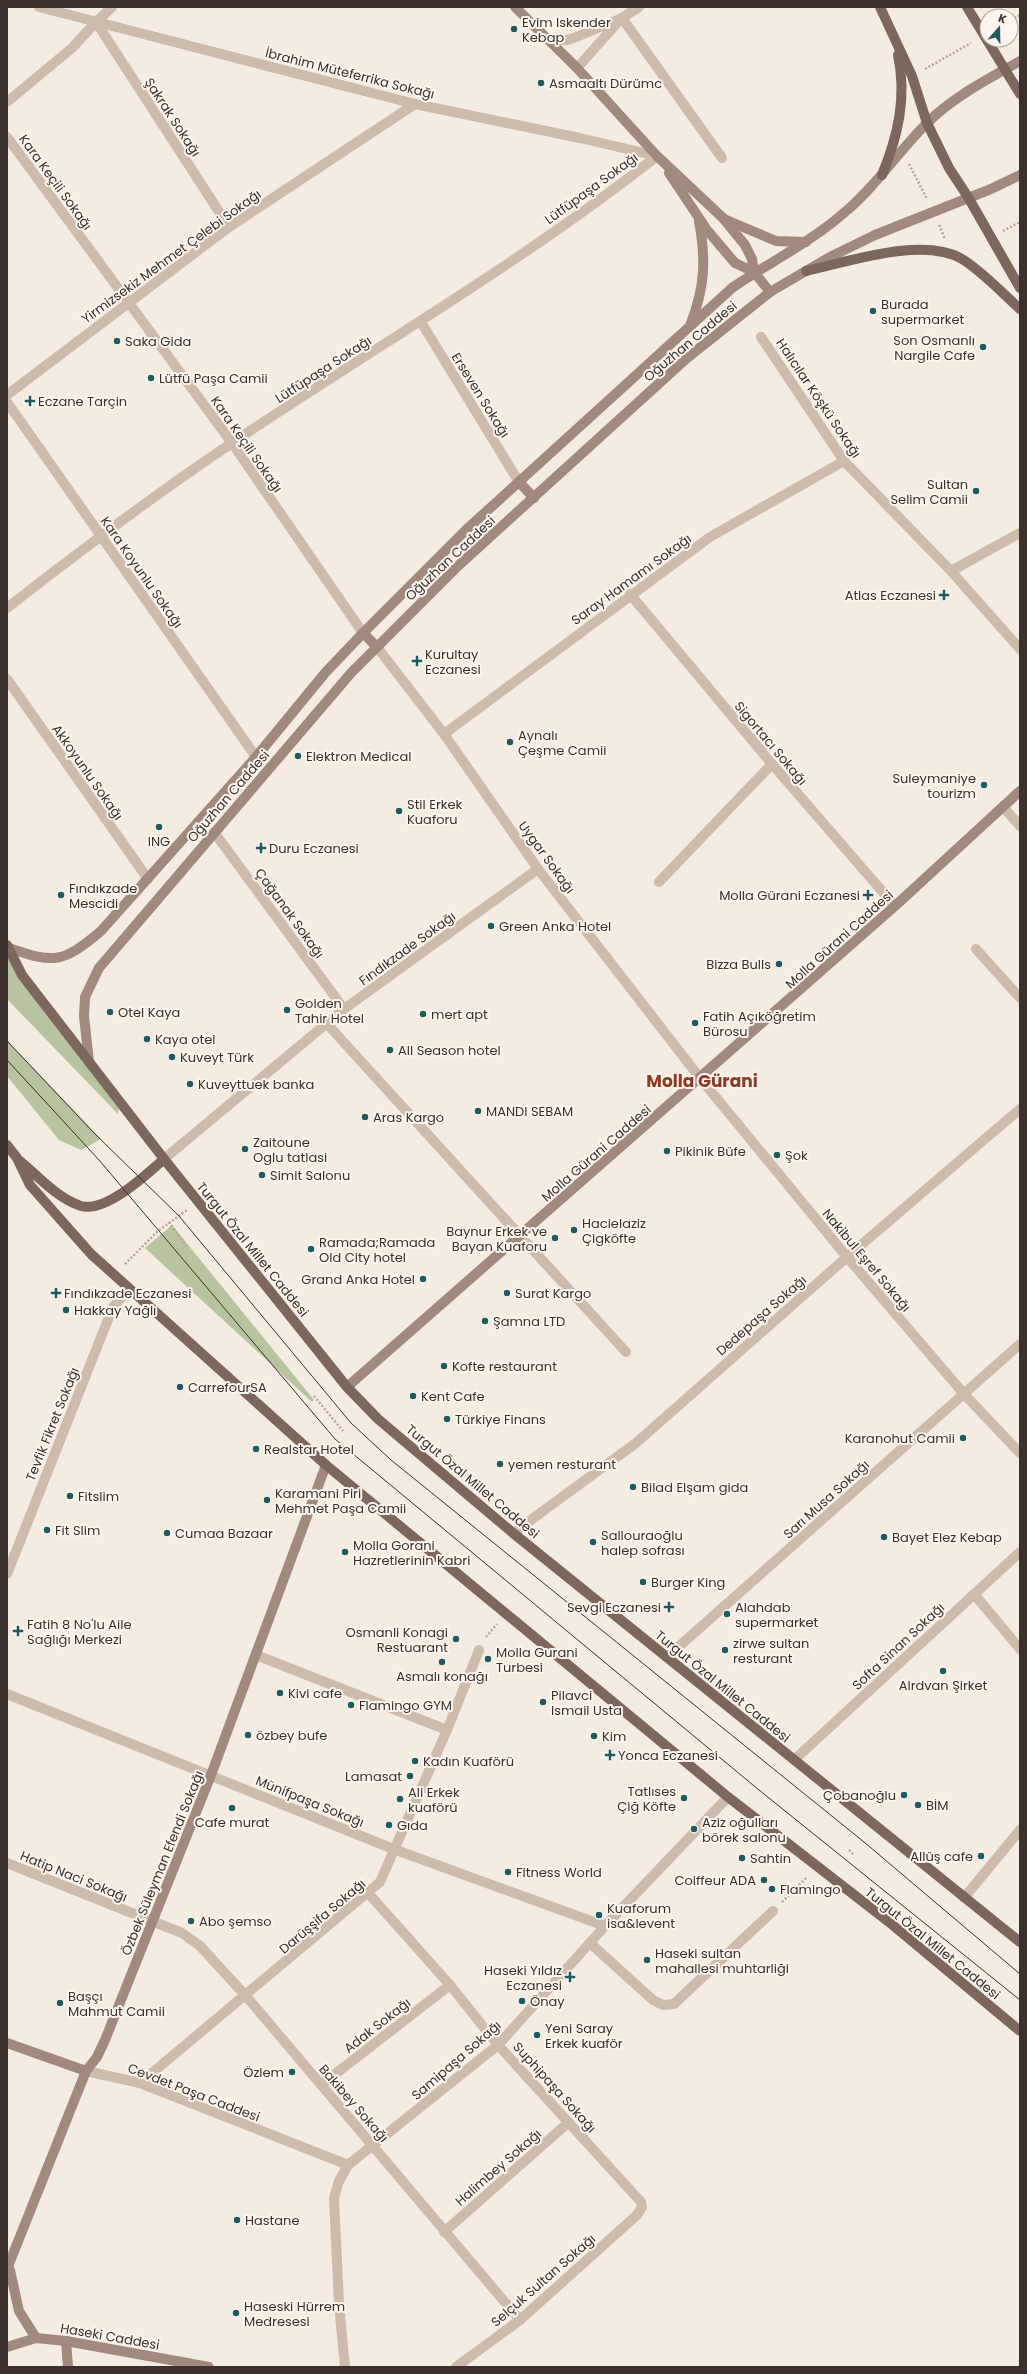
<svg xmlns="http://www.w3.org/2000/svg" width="1027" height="2374" viewBox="0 0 1027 2374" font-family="Poppins,sans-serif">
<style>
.green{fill:#b8c4a0}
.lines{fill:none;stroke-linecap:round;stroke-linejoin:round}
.path{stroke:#b9a596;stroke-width:2.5;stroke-dasharray:2 2;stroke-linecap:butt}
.lane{stroke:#cdbbac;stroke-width:10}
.street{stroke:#cdbbac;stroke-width:10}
.secondary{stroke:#a18a7d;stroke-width:10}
.primary{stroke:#7d675c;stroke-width:10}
.tram{stroke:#3b302b;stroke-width:1}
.poi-dot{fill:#1f5a5e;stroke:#fbf5ee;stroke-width:1.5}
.labels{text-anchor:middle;stroke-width:4;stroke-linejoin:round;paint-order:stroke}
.poi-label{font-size:13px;fill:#3b302b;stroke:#fbf5ee;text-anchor:start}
.street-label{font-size:13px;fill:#3b302b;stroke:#fbf5ee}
.district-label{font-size:17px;font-weight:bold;fill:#8c3b22;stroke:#fbf5ee}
</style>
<rect width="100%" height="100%" fill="#f4ebe1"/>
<g class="green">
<path d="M7,955L120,1099L118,1114L7,999Z"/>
<path d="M7,1040L101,1139L81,1150L59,1140L7,1076Z"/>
<path d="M172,1225L314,1400L312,1402L145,1248Z"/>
</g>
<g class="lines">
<g class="path">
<path d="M1011,20L1020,15"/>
<path d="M925,69L971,43"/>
<path d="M909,164L927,199"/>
<path d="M939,225L945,239"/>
<path d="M1003,231L1020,222"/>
<path d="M169,1222L186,1246"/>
<path d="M125,1264L158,1231L187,1210"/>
<path d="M314,1396L343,1431"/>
<path d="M486,1637L497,1624"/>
<path d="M849,1850L853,1854"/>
<path d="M782,1902L807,1877"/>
</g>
<g class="lane">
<path d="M622,18L722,158"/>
<path d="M549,39L567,40L574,38L622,18L639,7"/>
<path d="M577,68L619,21"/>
</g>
<g class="street">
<path d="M39,7L415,104L580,138L657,156"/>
<path d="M96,22L229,227"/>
<path d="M7,102L72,48L96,22L112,7"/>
<path d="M7,137L232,443L363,633"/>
<path d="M421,322L519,482"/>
<path d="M761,337L844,461L951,571L1020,533"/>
<path d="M7,395L229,227L415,104"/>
<path d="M7,402L256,757"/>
<path d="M951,571L1020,649"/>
<path d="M630,594L772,764L895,906"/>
<path d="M7,608C80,551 154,495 232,443C373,348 523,262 657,156"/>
<path d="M377,647L444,734L538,869L700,1078L847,1257L964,1394L1020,1453"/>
<path d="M7,679L148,879"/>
<path d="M444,734L710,537L844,461"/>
<path d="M1003,807L1020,826"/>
<path d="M214,832L344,1009"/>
<path d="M659,882L772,764"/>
<path d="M976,949L1020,998"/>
<path d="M328,1025L626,1352"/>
<path d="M164,1159L344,1009L538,869"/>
<path d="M513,1533L636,1443L847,1257L1020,1109"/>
<path d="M7,1574L113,1307L129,1289"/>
<path d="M974,1594L1020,1649"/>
<path d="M256,1655L447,1730"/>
<path d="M667,1657L1020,1344"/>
<path d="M7,1694L396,1850L605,1926"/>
<path d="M794,1760L1020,1552"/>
<path d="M7,1863L182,1933L200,1946L246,1996L520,2320"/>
<path d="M369,1894L450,1985L498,2045L641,2202L642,2207L637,2215L520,2320L456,2367"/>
<path d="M964,1898L1020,1830"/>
<path d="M590,1943L653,2000L663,2005L674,2004L773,1911"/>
<path d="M86,2071L140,2083L348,2165"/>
<path d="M140,2083L380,1882L447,1730L479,1650"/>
<path d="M321,2085L450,1985"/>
<path d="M444,2232L569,2122"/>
<path d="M345,2367L339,2304L334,2198L339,2181L348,2165L498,2045L605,1926L728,1797"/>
</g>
<g class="secondary">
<path d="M515,7L577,68L657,156L723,218L745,245L752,259L754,272L770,292"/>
<path d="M669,173L707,230L735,263L754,272"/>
<path d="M724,219L776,241L806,242"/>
<path d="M691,323C705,287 706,259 699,221"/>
<path d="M519,482L534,498"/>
<path d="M363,633L377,647"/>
<path d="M9,948C55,964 63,963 101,931L256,757L325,673L363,633L467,529L732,288C770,262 811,242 845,212C876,186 898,152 927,123C953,97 988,79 1020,61"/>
<path d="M89,1062L84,1016L85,997L99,968L351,673L458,566L687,358L770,292L830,257L875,235L991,189L1020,175"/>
<path d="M347,1387L895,906L1020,791"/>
<path d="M7,2043L86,2071"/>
<path d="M10,2270L19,2311L36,2338"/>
<path d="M7,2278L9,2264L86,2071L97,2057L105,2040L211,1775L326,1465"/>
<path d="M66,2341L68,2367"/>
<path d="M7,2347L36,2338L66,2341L209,2367"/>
</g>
<g class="primary">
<path d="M880,7L912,76L927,123L949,168L968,197L1020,288"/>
<path d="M967,7L987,40"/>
<path d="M987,40L1020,94"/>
<path d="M882,175C898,136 907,97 898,55"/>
<path d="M806,271C847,262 923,236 962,259C983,272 1001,292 1020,309"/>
<path d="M7,945L22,975L164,1159L347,1387L378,1419L513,1533L1020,1942"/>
<path d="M7,1145L17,1158L30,1185L91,1254L326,1465L728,1797L889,1922L1020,2031"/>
<path d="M20,1161C38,1176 58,1199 81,1206C106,1213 147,1174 164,1159"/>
</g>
<g class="tram">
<path d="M7,1041L95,1134L179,1216L351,1423L391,1460L864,1842L1020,1974"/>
<path d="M7,1060L99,1160L335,1439L759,1790L1020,2000"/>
</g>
</g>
<g class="poi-dot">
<circle cx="514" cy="29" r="4"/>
<circle cx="541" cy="83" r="4"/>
<circle cx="873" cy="311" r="4"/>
<circle cx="117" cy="341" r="4"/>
<circle cx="983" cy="347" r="4"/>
<circle cx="151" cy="378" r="4"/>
<path d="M28 395h4v4h4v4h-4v4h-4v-4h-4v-4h4z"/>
<circle cx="976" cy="491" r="4"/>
<path d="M942 589h4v4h4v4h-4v4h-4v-4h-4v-4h4z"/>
<path d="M415 655h4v4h4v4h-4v4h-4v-4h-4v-4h4z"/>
<circle cx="510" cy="742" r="4"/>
<circle cx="298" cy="756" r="4"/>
<circle cx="984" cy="785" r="4"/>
<circle cx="399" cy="811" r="4"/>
<circle cx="159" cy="827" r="4"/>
<path d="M259 842h4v4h4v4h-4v4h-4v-4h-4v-4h4z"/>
<circle cx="61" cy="895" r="4"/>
<path d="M866 889h4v4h4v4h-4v4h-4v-4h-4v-4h4z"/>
<circle cx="491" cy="926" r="4"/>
<circle cx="779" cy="964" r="4"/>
<circle cx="287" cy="1010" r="4"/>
<circle cx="110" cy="1012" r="4"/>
<circle cx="423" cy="1014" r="4"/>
<circle cx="695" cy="1023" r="4"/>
<circle cx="147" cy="1039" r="4"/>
<circle cx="390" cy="1050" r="4"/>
<circle cx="172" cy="1057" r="4"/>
<circle cx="190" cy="1084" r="4"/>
<circle cx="478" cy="1111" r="4"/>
<circle cx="365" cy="1117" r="4"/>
<circle cx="245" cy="1149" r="4"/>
<circle cx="667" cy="1151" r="4"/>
<circle cx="777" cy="1155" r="4"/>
<circle cx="262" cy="1175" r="4"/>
<circle cx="574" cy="1230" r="4"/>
<circle cx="555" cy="1238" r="4"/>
<circle cx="311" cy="1249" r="4"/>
<circle cx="423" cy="1279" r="4"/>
<path d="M54 1287h4v4h4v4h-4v4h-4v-4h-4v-4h4z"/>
<circle cx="507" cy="1293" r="4"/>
<circle cx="66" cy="1310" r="4"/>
<circle cx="485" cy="1321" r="4"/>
<circle cx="444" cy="1366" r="4"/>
<circle cx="180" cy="1387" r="4"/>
<circle cx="413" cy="1396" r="4"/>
<circle cx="447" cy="1419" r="4"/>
<circle cx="963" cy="1438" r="4"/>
<circle cx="256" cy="1449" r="4"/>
<circle cx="500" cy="1464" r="4"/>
<circle cx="633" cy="1487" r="4"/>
<circle cx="70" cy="1496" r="4"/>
<circle cx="267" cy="1500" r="4"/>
<circle cx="47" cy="1530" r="4"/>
<circle cx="167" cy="1533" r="4"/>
<circle cx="884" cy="1537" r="4"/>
<circle cx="593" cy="1542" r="4"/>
<circle cx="345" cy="1552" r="4"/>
<circle cx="643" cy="1582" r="4"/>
<path d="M667 1601h4v4h4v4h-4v4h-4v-4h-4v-4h4z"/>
<circle cx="727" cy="1614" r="4"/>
<path d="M16 1625h4v4h4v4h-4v4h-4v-4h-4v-4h4z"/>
<circle cx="456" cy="1639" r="4"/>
<circle cx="725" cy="1650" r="4"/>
<circle cx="488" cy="1659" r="4"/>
<circle cx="442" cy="1662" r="4"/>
<circle cx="943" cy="1671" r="4"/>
<circle cx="280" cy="1693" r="4"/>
<circle cx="543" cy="1702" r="4"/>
<circle cx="351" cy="1705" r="4"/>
<circle cx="248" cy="1735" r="4"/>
<circle cx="594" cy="1736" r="4"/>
<path d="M608 1749h4v4h4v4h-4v4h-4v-4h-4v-4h4z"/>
<circle cx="415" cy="1761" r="4"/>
<circle cx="410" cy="1776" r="4"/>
<circle cx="904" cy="1795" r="4"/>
<circle cx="684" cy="1798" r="4"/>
<circle cx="400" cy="1799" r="4"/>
<circle cx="918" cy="1805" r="4"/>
<circle cx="232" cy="1808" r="4"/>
<circle cx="389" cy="1825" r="4"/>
<circle cx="694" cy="1829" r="4"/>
<circle cx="981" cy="1856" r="4"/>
<circle cx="742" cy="1858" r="4"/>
<circle cx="508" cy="1872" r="4"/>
<circle cx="764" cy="1880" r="4"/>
<circle cx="772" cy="1889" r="4"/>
<circle cx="599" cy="1915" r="4"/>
<circle cx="191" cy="1921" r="4"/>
<circle cx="647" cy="1960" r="4"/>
<path d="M568 1971h4v4h4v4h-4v4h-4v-4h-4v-4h4z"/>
<circle cx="522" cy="2001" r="4"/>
<circle cx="60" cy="2003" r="4"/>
<circle cx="537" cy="2035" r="4"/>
<circle cx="292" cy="2072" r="4"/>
<circle cx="237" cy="2220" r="4"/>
<circle cx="236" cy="2313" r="4"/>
</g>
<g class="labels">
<g class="poi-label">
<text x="522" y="27">Evim Iskender<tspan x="522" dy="15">Kebap</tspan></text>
<text x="549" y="88">Asmaaltı Dürümc</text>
<text x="881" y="309">Burada<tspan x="881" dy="15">supermarket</tspan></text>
<text x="975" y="345" text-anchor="end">Son Osmanlı<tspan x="975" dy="15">Nargile Cafe</tspan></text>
<text x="125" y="346">Saka Gida</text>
<text x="159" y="383">Lütfü Paşa Camii</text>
<text x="38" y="406">Eczane Tarçin</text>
<text x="968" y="489" text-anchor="end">Sultan<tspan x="968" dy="15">Selim Camii</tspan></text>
<text x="936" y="600" text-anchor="end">Atlas Eczanesi</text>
<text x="425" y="659">Kurultay<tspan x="425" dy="15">Eczanesi</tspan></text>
<text x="518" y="740">Aynalı<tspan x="518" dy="15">Çeşme Camii</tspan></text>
<text x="306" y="761">Elektron Medical</text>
<text x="976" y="783" text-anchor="end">Suleymaniye<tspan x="976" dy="15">tourizm</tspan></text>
<text x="407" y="809">Stil Erkek<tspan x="407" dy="15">Kuaforu</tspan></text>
<text x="159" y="846" text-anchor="middle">ING</text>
<text x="269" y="853">Duru Eczanesi</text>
<text x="69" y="893">Fındıkzade<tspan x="69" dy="15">Mescidi</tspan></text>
<text x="860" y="900" text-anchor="end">Molla Gürani Eczanesi</text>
<text x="499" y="931">Green Anka Hotel</text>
<text x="771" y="969" text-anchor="end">Bizza Bulls</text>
<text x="295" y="1008">Golden<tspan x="295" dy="15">Tahir Hotel</tspan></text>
<text x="118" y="1017">Otel Kaya</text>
<text x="431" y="1019">mert apt</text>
<text x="703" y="1021">Fatih Açıköğretim<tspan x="703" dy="15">Bürosu</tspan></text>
<text x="155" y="1044">Kaya otel</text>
<text x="398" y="1055">All Season hotel</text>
<text x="180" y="1062">Kuveyt Türk</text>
<text x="198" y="1089">Kuveyttuek banka</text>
<text x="486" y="1116">MANDI SEBAM</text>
<text x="373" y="1122">Aras Kargo</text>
<text x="253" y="1147">Zaitoune<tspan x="253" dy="15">Oglu tatlasi</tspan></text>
<text x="675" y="1156">Pikinik Büfe</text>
<text x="785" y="1160">Şok</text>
<text x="270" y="1180">Simit Salonu</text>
<text x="582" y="1228">Hacielaziz<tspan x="582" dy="15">Çigköfte</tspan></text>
<text x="547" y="1236" text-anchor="end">Baynur Erkek ve<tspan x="547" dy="15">Bayan Kuaforu</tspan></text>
<text x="319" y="1247">Ramada;Ramada<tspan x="319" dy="15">Old City hotel</tspan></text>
<text x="415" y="1284" text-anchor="end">Grand Anka Hotel</text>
<text x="64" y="1298">Fındıkzade Eczanesi</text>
<text x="515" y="1298">Surat Kargo</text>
<text x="74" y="1315">Hakkay Yağlı</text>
<text x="493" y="1326">Şamna LTD</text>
<text x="452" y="1371">Kofte restaurant</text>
<text x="188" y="1392">CarrefourSA</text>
<text x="421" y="1401">Kent Cafe</text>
<text x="455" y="1424">Türkiye Finans</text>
<text x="955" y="1443" text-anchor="end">Karanohut Camii</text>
<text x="264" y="1454">Realstar Hotel</text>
<text x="508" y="1469">yemen resturant</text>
<text x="641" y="1492">Bilad Elşam gida</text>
<text x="275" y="1498">Karamani Piri<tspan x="275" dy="15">Mehmet Paşa Camii</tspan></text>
<text x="78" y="1501">Fitslim</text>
<text x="55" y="1535">Fit Slim</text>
<text x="175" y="1538">Cumaa Bazaar</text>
<text x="601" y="1540">Sallouraoğlu<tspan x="601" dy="15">halep sofrası</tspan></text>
<text x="892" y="1542">Bayet Elez Kebap</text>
<text x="353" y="1550">Molla Gorani<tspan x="353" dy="15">Hazretlerinin Kabri</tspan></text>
<text x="651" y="1587">Burger King</text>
<text x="661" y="1612" text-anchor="end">Sevgi Eczanesi</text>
<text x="735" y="1612">Alahdab<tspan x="735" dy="15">supermarket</tspan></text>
<text x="27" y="1629">Fatih 8 No'lu Aile<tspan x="27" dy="15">Sağlığı Merkezi</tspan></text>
<text x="448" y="1637" text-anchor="end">Osmanli Konagi<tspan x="448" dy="15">Restuarant</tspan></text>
<text x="733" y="1648">zirwe sultan<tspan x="733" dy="15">resturant</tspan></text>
<text x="496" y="1657">Molla Gurani<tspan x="496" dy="15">Turbesi</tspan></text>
<text x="442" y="1681" text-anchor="middle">Asmalı konağı</text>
<text x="943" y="1690" text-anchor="middle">Alrdvan Şirket</text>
<text x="288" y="1698">Kivi cafe</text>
<text x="551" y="1700">Pilavci<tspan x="551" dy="15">Ismail Usta</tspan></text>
<text x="359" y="1710">Flamingo GYM</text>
<text x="256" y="1740">özbey bufe</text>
<text x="602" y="1741">Kim</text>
<text x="618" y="1760">Yonca Eczanesi</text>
<text x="423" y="1766">Kadın Kuaförü</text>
<text x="402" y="1781" text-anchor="end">Lamasat</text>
<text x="676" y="1796" text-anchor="end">Tatlıses<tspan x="676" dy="15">Çiğ Köfte</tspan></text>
<text x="408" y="1797">Ali Erkek<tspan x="408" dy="15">kuaförü</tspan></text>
<text x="896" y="1800" text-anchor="end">Çobanoğlu</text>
<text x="926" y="1810">BİM</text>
<text x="232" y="1827" text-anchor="middle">Cafe murat</text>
<text x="702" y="1827">Aziz oğulları<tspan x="702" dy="15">börek salonu</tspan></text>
<text x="397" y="1830">Gıda</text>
<text x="973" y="1861" text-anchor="end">Allüş cafe</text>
<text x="750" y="1863">Sahtin</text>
<text x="516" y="1877">Fitness World</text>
<text x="756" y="1885" text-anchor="end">Coiffeur ADA</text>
<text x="780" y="1894">Flamingo</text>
<text x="607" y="1913">Kuaforum<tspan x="607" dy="15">isa&amp;levent</tspan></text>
<text x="199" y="1926">Abo şemso</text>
<text x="655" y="1958">Haseki sultan<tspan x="655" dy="15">mahallesi muhtarliği</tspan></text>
<text x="562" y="1975" text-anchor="end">Haseki Yıldız<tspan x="562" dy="15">Eczanesi</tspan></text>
<text x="68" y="2001">Başçı<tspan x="68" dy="15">Mahmut Camii</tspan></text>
<text x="530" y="2006">Önay</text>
<text x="545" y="2033">Yeni Saray<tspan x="545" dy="15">Erkek kuaför</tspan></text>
<text x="284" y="2077" text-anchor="end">Özlem</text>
<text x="245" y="2225">Hastane</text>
<text x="244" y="2311">Haseski Hürrem<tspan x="244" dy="15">Medresesi</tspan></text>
</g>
<g class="street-label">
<text transform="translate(350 73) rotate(14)" y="5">İbrahim Müteferrika Sokağı</text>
<text transform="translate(173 117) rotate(57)" y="5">Şakrak Sokağı</text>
<text transform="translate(56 182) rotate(54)" y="5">Kara Keçili Sokağı</text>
<text transform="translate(591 188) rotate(-36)" y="5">Lütfüpaşa Sokağı</text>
<text transform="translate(171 256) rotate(-36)" y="5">Yirmizsekiz Mehmet Çelebi Sokağı</text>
<text transform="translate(690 341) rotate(-40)" y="5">Oğuzhan Caddesi</text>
<text transform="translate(323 369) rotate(-33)" y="5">Lütfüpaşa Sokağı</text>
<text transform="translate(481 395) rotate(58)" y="5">Erseven Sokağı</text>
<text transform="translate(819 398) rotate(56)" y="5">Halıcılar Köşkü Sokağı</text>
<text transform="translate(247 444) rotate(55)" y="5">Kara Keçili Sokağı</text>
<text transform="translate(450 558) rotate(-43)" y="5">Oğuzhan Caddesi</text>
<text transform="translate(142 572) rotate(55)" y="5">Kara Koyunlu Sokağı</text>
<text transform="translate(631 579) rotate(-36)" y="5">Saray Hamamı Sokağı</text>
<text transform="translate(771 743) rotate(50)" y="5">Sigortacı Sokağı</text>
<text transform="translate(88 772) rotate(55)" y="5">Akkoyunlu Sokağı</text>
<text transform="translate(228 796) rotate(-49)" y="5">Oğuzhan Caddesi</text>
<text transform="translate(547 857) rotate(54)" y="5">Uygar Sokağı</text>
<text transform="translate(290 913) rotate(54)" y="5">Çağanak Sokağı</text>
<text transform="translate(839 939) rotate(-42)" y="5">Molla Gürani Caddesi</text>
<text transform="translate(407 948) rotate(-36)" y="5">Fındıkzade Sokağı</text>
<text transform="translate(596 1153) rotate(-41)" y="5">Molla Gürani Caddesi</text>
<text transform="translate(253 1249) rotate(51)" y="5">Turgut Özal Millet Caddesi</text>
<text transform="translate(867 1260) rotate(50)" y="5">Nakibul Eşref Sokağı</text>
<text transform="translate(761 1315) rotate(-41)" y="5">Dedepaşa Sokağı</text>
<text transform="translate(52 1424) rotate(-68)" y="5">Tevfik Fikret Sokağı</text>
<text transform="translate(473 1481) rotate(40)" y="5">Turgut Özal Millet Caddesi</text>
<text transform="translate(826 1499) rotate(-42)" y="5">Sarı Musa Sokağı</text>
<text transform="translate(898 1646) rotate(-43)" y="5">Softa Sinan Sokağı</text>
<text transform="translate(723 1686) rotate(39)" y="5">Turgut Özal Millet Caddesi</text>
<text transform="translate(310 1801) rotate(22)" y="5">Münifpaşa Sokağı</text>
<text transform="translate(162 1863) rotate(-68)" y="5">Özbek Süleyman Efendi Sokağı</text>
<text transform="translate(74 1876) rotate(22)" y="5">Hatip Naci Sokağı</text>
<text transform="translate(322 1916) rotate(-40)" y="5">Darüşşifa Sokağı</text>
<text transform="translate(933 1943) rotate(39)" y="5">Turgut Özal Millet Caddesi</text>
<text transform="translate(377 2025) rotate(-38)" y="5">Adak Sokağı</text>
<text transform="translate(456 2060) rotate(-41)" y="5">Samipaşa Sokağı</text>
<text transform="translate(555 2087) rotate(48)" y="5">Suphipaşa Sokağı</text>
<text transform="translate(194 2092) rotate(21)" y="5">Cevdet Paşa Caddesi</text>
<text transform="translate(354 2103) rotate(49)" y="5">Bakibey Sokağı</text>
<text transform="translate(498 2167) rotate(-41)" y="5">Halimbey Sokağı</text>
<text transform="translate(543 2280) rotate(-41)" y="5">Selçuk Sultan Sokağı</text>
<text transform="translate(110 2336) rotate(10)" y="5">Haseki Caddesi</text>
</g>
<g class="district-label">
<text x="702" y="1087">Molla Gürani</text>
</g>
</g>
<rect width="1027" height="2374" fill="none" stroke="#3b302b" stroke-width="16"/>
<g transform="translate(999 28) rotate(20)"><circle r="19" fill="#fbf5ee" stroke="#aea6a0"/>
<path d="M0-3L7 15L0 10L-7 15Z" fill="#1f5a5e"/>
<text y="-6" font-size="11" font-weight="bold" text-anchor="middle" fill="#3b302b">K</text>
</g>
</svg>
